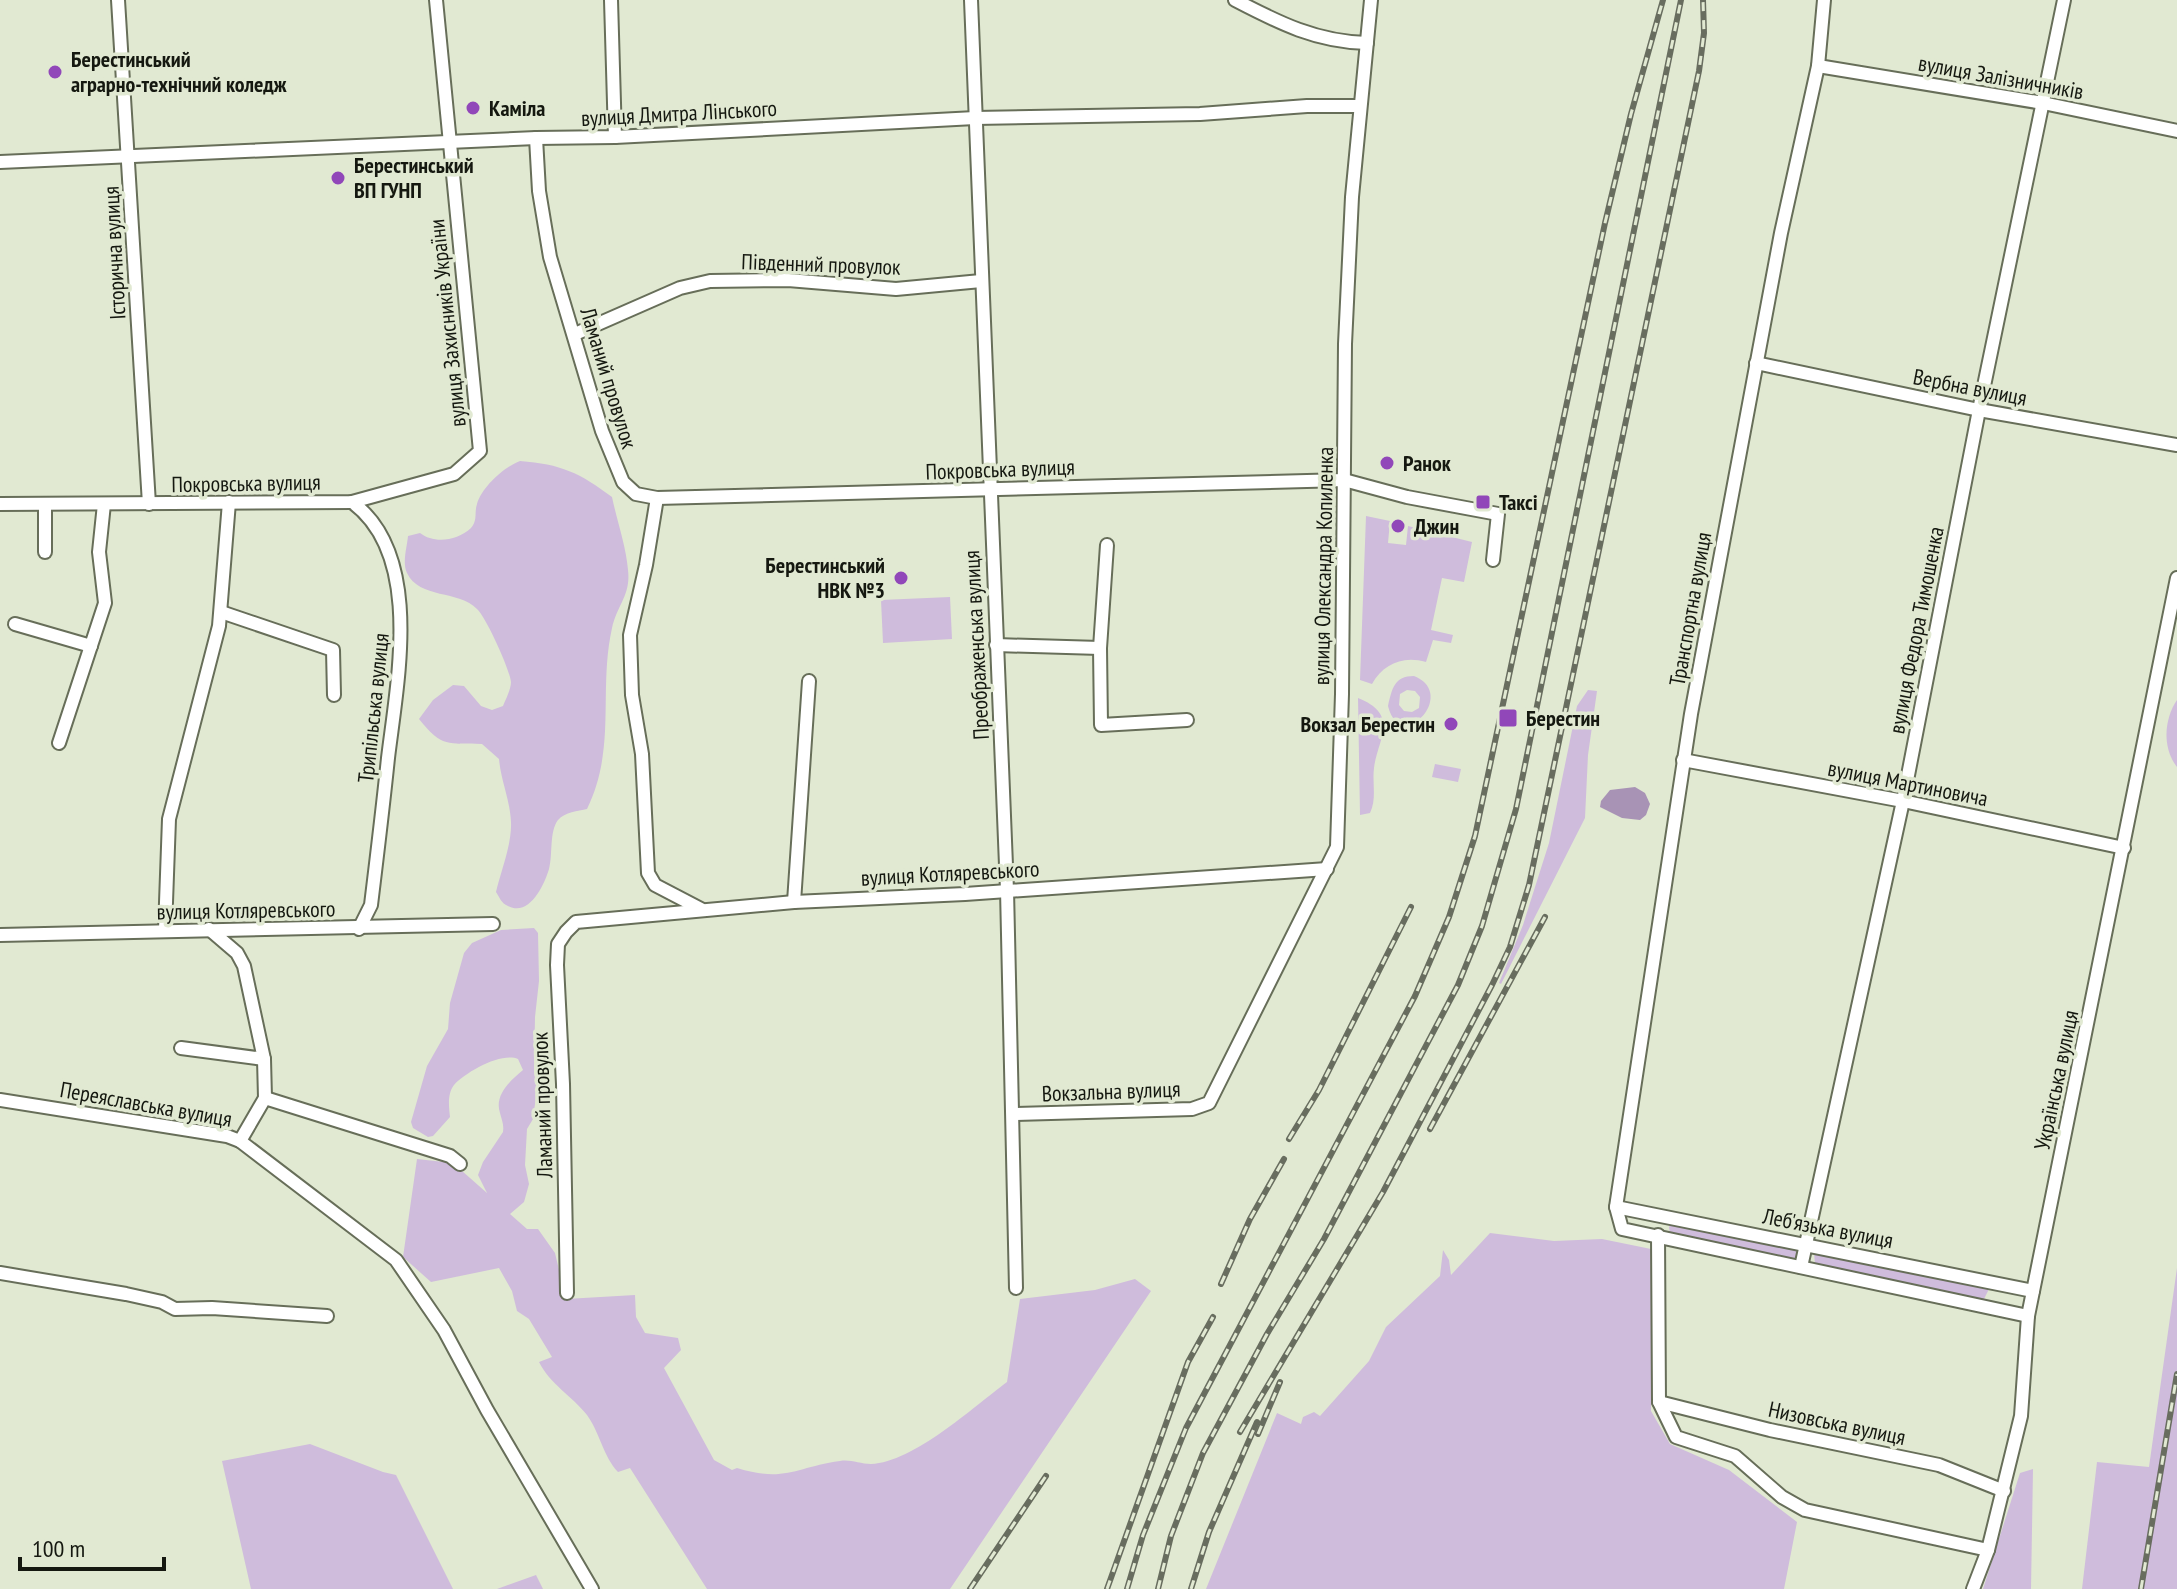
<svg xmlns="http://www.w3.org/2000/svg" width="2177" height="1589" viewBox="0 0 2177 1589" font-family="'PT Sans Narrow',sans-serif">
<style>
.green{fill:#cfbcdc;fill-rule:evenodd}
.water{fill:#a893b5}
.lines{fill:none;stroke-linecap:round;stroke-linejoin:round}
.minor-casing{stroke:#676e59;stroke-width:16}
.minor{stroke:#fff;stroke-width:12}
.rail-casing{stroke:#686d5f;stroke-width:6}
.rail{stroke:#e1e9d2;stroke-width:3;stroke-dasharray:9;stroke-linecap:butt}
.poi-dot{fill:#9147b9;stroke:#e1e9d2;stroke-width:3}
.labels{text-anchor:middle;stroke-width:7;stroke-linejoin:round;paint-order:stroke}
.poi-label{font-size:22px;font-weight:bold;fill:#151810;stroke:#e1e9d2;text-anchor:start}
.street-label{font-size:22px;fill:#151810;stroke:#e1e9d2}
</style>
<rect width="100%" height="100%" fill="#e1e9d2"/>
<g class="green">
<path d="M520,461C561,464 580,473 612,497C617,521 626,546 628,570C631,595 617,605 612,628C598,692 617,747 587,809C578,811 565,812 558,820C549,832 553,855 549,869C544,886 529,917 508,906C501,903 500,898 496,892C501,871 512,844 511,822C510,800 501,781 499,759L482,744C448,743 442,748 419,719L433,700L453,685L464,686L481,706L492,710L503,706C506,699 511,689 511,682C510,670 486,617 477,609C459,590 419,599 407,573C402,563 407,547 408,536L420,533C434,544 457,541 471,528C478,520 474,513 477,504C482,487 504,467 520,461Z"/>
<path d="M1366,516L1390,521L1388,543L1406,545L1408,526L1472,542L1464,582L1442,578L1431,630L1453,635L1451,643L1433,640L1426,662C1403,655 1383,664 1372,684L1360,680Z"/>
<path d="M950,597L952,639L883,643L881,600Z"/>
<path d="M1414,676C1459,694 1400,756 1388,706C1392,689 1394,676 1414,676ZM1407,690L1415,691L1420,697L1419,708L1412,712L1404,711L1399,705L1400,694Z"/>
<path d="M1588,690L1597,691L1588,755L1585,818L1501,984L1499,983L1523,925L1549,843L1577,706Z"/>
<path d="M1358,698C1401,715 1377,740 1374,768C1372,783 1377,799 1370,813L1360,815Z"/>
<path d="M2177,700V767C2162,748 2164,719 2177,700Z"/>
<path d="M1435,764L1461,769L1458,782L1432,777Z"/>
<path d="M534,928L538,933L539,981L535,1017L534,1072L537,1089L533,1119L527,1129L525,1165L529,1184L524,1202L510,1214L527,1229H538L555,1253L566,1299L635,1295L636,1317L645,1333L678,1338L681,1350L664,1368L714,1460L732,1470L737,1468C785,1483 796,1467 840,1461C850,1459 860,1464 871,1464C914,1462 972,1408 1007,1382L1020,1299L1095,1290L1135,1279L1151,1291L950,1589H707L630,1468L618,1472C603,1456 600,1433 587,1415C572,1396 550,1384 539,1362L552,1357L529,1319L517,1311L512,1291L499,1268L431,1282L403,1257L417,1159L453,1163L487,1193L478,1175L483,1162L503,1132C504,1124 502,1121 500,1113C494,1095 510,1081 523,1070L518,1059C501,1052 466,1072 454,1085C447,1094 449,1107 450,1117L433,1136L428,1137L413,1128L411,1122L427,1066L448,1029L450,1003L464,953L472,943L501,930Z"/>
<path d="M1672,1222L1800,1249L1797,1261L1670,1234L1669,1227Z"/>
<path d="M1490,1233L1554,1241L1602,1239L1651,1249V1411L1670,1444L1729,1470L1797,1522L1784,1589H1206L1277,1413L1301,1424L1303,1417L1314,1412L1320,1416L1369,1361L1386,1327L1440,1276L1443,1250L1449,1260L1451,1275Z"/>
<path d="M1814,1252L1835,1253L1989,1289L1983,1301L1815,1265Z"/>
<path d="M2177,1268V1589H2082L2097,1462L2149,1467Z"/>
<path d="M310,1444L383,1472L396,1475L453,1589H251L222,1461Z"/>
<path d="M2033,1469L2031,1589H1983L2020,1473Z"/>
<path d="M536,1575L543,1589H497Z"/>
</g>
<path class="water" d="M1635,787L1645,793L1650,804L1646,815L1640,820L1622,818L1600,807L1601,801L1610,790Z"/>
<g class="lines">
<g class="minor-casing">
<g id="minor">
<path d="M118,0L149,504"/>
<path d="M611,0L615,137"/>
<path d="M971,0L1007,890L1016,1288"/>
<path d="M1235,0C1279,23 1317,42 1367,43"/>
<path d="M1824,0L1818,66L1781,233L1691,714L1616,1207L1622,1229L2028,1316"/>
<path d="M1818,66L2043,103L2177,131"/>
<path d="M536,138L539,191L550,257L602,431L623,482L636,494L657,498L1344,480L1407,497L1498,514L1493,560"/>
<path d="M0,162L536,138L615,137L975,118L1200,114L1307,106H1360"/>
<path d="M575,334L680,288L710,281L788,280L896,289L981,281"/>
<path d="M1756,363L1979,410L2177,445"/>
<path d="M657,498L646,565L630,635L632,695L642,754L648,873L655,885L701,909"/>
<path d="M352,502C424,555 397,682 388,758C383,807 377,856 371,905L359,929"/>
<path d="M0,504L352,502L454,474L480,451L436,0"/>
<path d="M45,504V552"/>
<path d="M1107,545L1100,648L1101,725L1187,720"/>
<path d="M221,612L333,650L334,695"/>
<path d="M15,624L91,646"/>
<path d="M996,645L1100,648"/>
<path d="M59,743L105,603L99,552L104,504"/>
<path d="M1683,760L1903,801L2124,848"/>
<path d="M794,902L809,681"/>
<path d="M209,929L237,953L244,966L264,1059L265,1098L240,1141"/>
<path d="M165,930L169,819L219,626L229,502"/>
<path d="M0,935L493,924"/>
<path d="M181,1048L264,1059"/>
<path d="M265,1098L450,1156L460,1164"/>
<path d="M0,1100L227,1136L240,1141L396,1260L444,1330L487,1410L592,1589"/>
<path d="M1013,1114L1192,1109L1209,1103L1337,847L1342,694L1345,344L1352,197L1371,0"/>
<path d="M1616,1207L2033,1291"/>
<path d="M1658,1235L1659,1402L1676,1437L1735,1456L1782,1497L1805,1510L1988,1550"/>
<path d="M1801,1267L1903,801L1979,410L2064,0"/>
<path d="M0,1273L126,1294L162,1302L175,1309L212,1308L327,1316"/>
<path d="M567,1293L563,1084L557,965L558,944L566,932L576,922L794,902L965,894L1327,869"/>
<path d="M1659,1402L1770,1430L1939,1465L2004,1491"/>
<path d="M1973,1589L1988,1550L2021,1416L2028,1316L2177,578"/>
</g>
</g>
<use href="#minor" class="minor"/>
<g class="rail-casing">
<g id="rail">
<path d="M1430,1129L1545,917"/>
<path d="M1289,1139L1319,1090L1411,907"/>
<path d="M1221,1284L1250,1219L1284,1159"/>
<path d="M1240,1432L1383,1192L1492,985L1510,947L1529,885L1699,71L1704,33L1703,0"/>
<path d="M1258,1434L1280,1382"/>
<path d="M970,1589L1046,1476"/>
<path d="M1107,1589L1188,1362L1213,1317"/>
<path d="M1127,1589L1143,1535L1186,1428L1415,996L1449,917L1475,836L1605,223L1631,114L1663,0"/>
<path d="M1158,1589L1171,1536L1203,1453L1267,1334L1324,1239L1458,985L1482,926L1516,809L1681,0"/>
<path d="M1191,1589L1209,1532L1257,1422"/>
<path d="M2141,1589L2177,1374"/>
</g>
</g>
<use href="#rail" class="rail"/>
</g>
<g class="poi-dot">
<circle cx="55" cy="72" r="8"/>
<circle cx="473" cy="108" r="8"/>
<circle cx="338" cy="178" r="8"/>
<circle cx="1387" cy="463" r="8"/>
<rect x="1475" y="494" width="16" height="16" rx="4"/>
<circle cx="1398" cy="526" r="8"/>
<circle cx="901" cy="578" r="8"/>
<rect x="1498" y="708" width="20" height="20" rx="4"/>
<circle cx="1451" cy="724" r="8"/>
</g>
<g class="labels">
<g class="poi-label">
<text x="71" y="67">Берестинський<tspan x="71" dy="25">аграрно-технічний коледж</tspan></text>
<text x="489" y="116">Каміла</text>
<text x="354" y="173">Берестинський<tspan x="354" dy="25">ВП ГУНП</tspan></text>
<text x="1403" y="471">Ранок</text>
<text x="1499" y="510">Таксі</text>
<text x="1414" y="534">Джин</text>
<text x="885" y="573" text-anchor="end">Берестинський<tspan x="885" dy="25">НВК №3</tspan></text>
<text x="1526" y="726">Берестин</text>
<text x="1435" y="732" text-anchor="end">Вокзал Берестин</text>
</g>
<g class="street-label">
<text transform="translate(2001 77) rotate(10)" y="8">вулиця Залізничників</text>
<text transform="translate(679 113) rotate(-3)" y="8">вулиця Дмитра Лінського</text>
<text transform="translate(114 253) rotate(-93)" y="8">Історична вулиця</text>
<text transform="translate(821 264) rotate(2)" y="8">Південний провулок</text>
<text transform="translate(447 323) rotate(-96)" y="8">вулиця Захисників України</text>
<text transform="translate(609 378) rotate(73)" y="8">Ламаний провулок</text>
<text transform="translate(1970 387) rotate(11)" y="8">Вербна вулиця</text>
<text transform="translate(1000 469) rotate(-2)" y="8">Покровська вулиця</text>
<text transform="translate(246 483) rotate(-1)" y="8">Покровська вулиця</text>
<text transform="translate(1323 566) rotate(-89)" y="8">вулиця Олександра Копиленка</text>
<text transform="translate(1690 609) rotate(-80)" y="8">Транспортна вулиця</text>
<text transform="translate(1916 630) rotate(-79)" y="8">вулиця Федора Тимошенка</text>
<text transform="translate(976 645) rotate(-93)" y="8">Преображенська вулиця</text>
<text transform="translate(373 708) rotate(-84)" y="8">Трипільська вулиця</text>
<text transform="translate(1908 783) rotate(11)" y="8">вулиця Мартиновича</text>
<text transform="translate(950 873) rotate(-3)" y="8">вулиця Котляревського</text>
<text transform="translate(246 910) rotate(-1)" y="8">вулиця Котляревського</text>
<text transform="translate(2056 1080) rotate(-78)" y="8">Українська вулиця</text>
<text transform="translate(1111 1091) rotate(-2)" y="8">Вокзальна вулиця</text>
<text transform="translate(146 1104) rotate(10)" y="8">Переяславська вулиця</text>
<text transform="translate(542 1105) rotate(-92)" y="8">Ламаний провулок</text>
<text transform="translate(1828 1228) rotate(11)" y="8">Леб'язька вулиця</text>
<text transform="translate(1837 1423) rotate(12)" y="8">Низовська вулиця</text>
</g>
</g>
<path d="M20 1557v12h144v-12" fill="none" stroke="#151810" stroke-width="4"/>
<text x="32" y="1557" font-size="24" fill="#151810" stroke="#e1e9d2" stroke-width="6" paint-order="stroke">100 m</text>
</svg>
